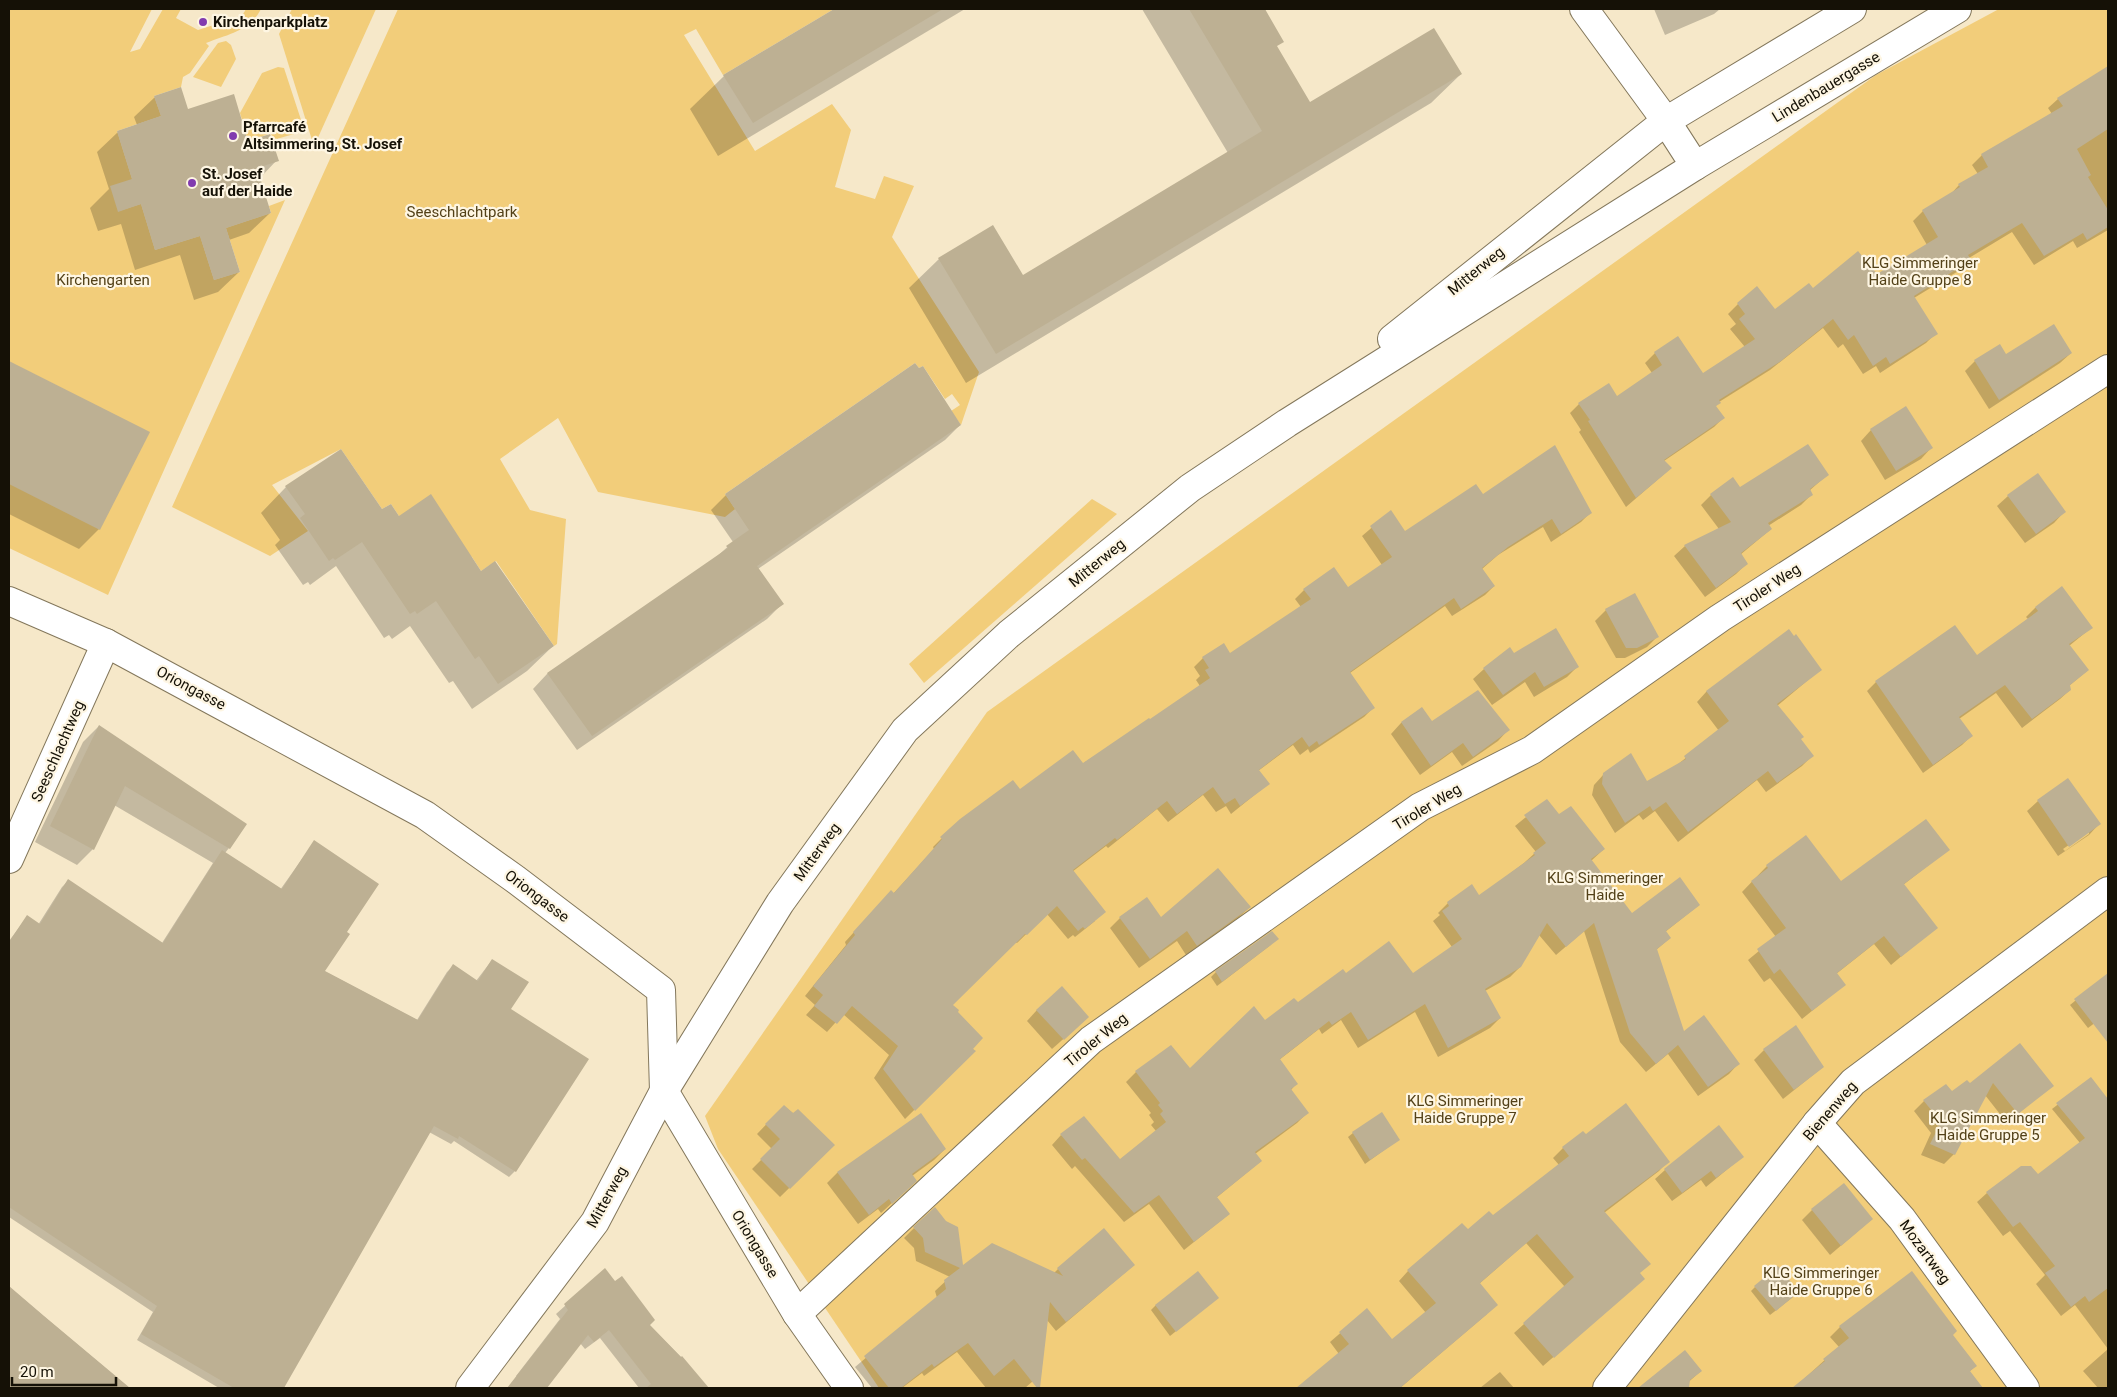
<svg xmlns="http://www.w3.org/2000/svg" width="2117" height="1397" viewBox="0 0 2117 1397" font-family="Roboto,sans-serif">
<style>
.green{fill:#f2cd7a}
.shadow{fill:#0003;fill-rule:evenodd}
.building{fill:#bdb093}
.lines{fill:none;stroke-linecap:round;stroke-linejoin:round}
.minor-casing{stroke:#83775b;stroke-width:30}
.tertiary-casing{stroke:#83775b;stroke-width:30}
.minor{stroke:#fff;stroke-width:28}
.tertiary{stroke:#fff;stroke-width:28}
.poi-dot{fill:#813baf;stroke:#fef6e3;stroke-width:2}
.labels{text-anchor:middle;stroke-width:4.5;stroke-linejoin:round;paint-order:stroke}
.poi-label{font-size:15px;font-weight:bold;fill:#151106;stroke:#fef6e3;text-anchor:start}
.street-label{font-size:15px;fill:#151106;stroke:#fef6e3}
.park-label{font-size:15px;fill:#534118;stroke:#fef6e3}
</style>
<rect width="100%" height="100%" fill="#f6e8c9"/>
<g class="green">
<path d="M9,9H152L130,52L140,49L163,9H181L176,18L198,30L242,16L246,9H261C250,31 228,34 206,43L209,46L190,73L183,77L181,87L154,96L161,116L117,131L132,179L119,211L141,204L155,250L200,236L214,280L240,272L226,228L271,213L269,206L285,200L108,595L9,548Z"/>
<path d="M292,9H376L316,142L312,140L279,34Z"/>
<path d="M398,9H834L723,75L696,29L684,35L755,151L832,104L851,130L835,187L875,199L884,176L914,186L892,237L979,372L961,425L951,411L960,405L952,394L945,399L923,366L919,368L915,363L725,494L735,509L725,517L598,492L558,418L500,459L530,510L566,519L557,644L554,646L496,561L481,571L472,557L399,516L391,504L382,509L341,449L272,485L308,531L270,556L172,507Z"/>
<path d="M1999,9H2108V1388H879L718,1149L705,1116L987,712L1876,75Z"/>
<path d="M226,41L231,45L236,59L221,87L193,77L218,43Z"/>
<path d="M278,67L284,68L304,129L301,132L273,140L271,133L248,141L240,113L262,73Z"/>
<path d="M1092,499L1117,514L924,683L909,664Z"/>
</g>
<g class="shadow">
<path d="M836,9H965L718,156L690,109L724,76Z"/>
<path d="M1142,9H1252L1309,103L1461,74L1431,103L966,383L909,288L939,259L1022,277L1228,153Z"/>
<path d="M1654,9H1720L1714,14L1665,35Z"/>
<path d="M2108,68V230L2077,248L2073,241L2034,265L2012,232L1969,258L1970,260L1960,270L1914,298L1936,333L1926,343L1880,373L1876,366L1863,374L1843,344L1838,348L1823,328L1770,370L1719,402L1715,407L1723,418L1714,427L1664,461L1671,468L1626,507L1579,432L1581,430L1570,413L1579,404L1617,397L1652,373L1645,363L1655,353L1678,337L1703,375L1745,347L1730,329L1736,324L1728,314L1738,304L1775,311L1812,290L1877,276L1927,245L1913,221L1923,211L1950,195L1959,185L1978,174L1972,165L1982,155L2052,114L2048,108L2058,99Z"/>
<path d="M155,97L247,142L277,160L259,179L270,213L249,233L229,240L239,272L218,292L194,300L180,255L135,270L121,224L98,231L90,208L109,189L97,152L118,132L137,125L134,117Z"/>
<path d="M2071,353L2060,363L1989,409L1965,371L1975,361L2006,356Z"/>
<path d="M9,362L148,432L99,529L79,549L9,514Z"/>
<path d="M960,425L945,440L758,569L782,604L767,619L577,750L533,689L547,674L714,559L733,542L711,510L726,495Z"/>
<path d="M1871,430L1931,448L1921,459L1885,480L1861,441Z"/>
<path d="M1827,475L1809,491L1811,495L1801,505L1768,526L1771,529L1740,555L1747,563L1736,574L1705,597L1674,556L1685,546L1719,529L1701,505L1711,495L1740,488Z"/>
<path d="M286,487L382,511L399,518L480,573L553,646L527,671L472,709L453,681L449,683L410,626L392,639L389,635L384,638L336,566L310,585L308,582L303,585L275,545L280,540L261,513Z"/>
<path d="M1483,496L1590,513L1581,522L1551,542L1543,527L1498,555L1482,569L1494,586L1485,595L1452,616L1445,606L1350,673L1373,708L1364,717L1310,753L1308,749L1300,755L1293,745L1258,771L1268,784L1231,814L1226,806L1216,812L1203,795L1168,822L1157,809L1108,848L1106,846L1072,872L1095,921L1075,937L1073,935L1068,939L1047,914L1017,943L1015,942L952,1005L974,1051L905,1119L874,1078L889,1055L843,1014L827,1032L806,1015L815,1005L805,996L846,945L845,942L882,901L893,894L934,849L933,847L960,820L1019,790L1082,764L1150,721L1200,686L1196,680L1200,676L1194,667L1203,658L1223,645L1230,654L1301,607L1295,599L1304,590L1348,589L1382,565L1362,536L1390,512L1405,533Z"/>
<path d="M2008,496L2064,512L2054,523L2025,543L1997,506Z"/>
<path d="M2062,588L2091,628L2069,646L2088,670L2069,686L2070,690L2060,699L2022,728L1996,693L1959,719L1971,736L1962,745L1923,773L1867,691L1876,682L1976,657L2028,619L2026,617L2035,608Z"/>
<path d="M1634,595L1657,637L1647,647L1625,658H1616L1595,621L1606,610Z"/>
<path d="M1514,655L1578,666L1567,677L1534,697L1525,682L1492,705L1473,679L1484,669Z"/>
<path d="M1820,670L1777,706L1812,756L1802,766L1766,792L1757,780L1678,842L1655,811L1643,820L1639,815L1615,833L1592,795L1594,785L1604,774L1647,782L1677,765L1719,731L1697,702L1707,691Z"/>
<path d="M1422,708L1432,723L1508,730L1498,741L1462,766L1452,752L1420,775L1391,734L1401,723Z"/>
<path d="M99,726L229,848L225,853L280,890L314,842L345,932L324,971L417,1020L447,972L453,966L476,981L492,960L510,1009L515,1171L509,1177L454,1141L451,1144L429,1132L282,1388H219L137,1340L153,1312L9,1217V941L27,917L38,925L62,887L68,881L162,943L213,863L114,805L93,849L77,865L35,842L83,742Z"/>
<path d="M1547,800L1559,816L1604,849L1591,861L1632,915L1699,905L1665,932L1670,938L1656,950L1683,1033L1738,1064L1729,1074L1698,1096L1668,1054L1646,1072L1620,1042L1584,931L1556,955L1539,935L1520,967L1510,977L1485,991L1500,1018L1490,1028L1438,1057L1415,1012L1358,1048L1341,1020L1322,1034L1319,1029L1279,1060L1296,1084L1291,1090L1307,1113L1297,1123L1255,1154L1261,1161L1216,1198L1229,1214L1184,1250L1149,1204L1124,1222L1075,1166L1072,1169L1052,1145L1061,1135L1120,1160L1156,1131L1151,1125L1154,1122L1149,1115L1151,1113L1126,1082L1136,1072L1171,1047L1190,1069L1264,1022L1298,1004L1345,975H1412L1452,947L1433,921L1440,915L1438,913L1448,903L1479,897L1524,863L1536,852L1515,826Z"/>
<path d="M2038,801L2099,824L2089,835L2058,856L2027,811ZM2089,831V834L2065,851L2063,849Z"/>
<path d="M1948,850L1903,885L1936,927L1891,965L1874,944L1836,974L1844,985L1802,1019L1770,978L1764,982L1748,960L1776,937L1742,892L1767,866L1841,882Z"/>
<path d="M1250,907L1239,917L1186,955L1177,941L1139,968L1110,928L1120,918H1161Z"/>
<path d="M1272,944L1217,986L1211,977L1216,972Z"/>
<path d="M2103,978L2108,985V1013L2088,1028L2070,1005Z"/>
<path d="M1037,1010L1077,1027L1052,1049L1027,1021Z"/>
<path d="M2020,1044L2052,1085L2007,1123L1985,1095L1954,1154L1944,1164L1921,1155L1931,1133L1914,1111L1924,1101L1952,1093L1969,1085Z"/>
<path d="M1764,1050L1823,1067L1783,1099L1754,1060Z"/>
<path d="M2091,1079L2108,1101V1122L2080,1143L2052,1109Z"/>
<path d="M784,1106L833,1145L780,1197L752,1169L772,1149L757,1134Z"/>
<path d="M921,1115L945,1149L934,1160L912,1176L905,1191L881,1213L878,1209L858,1224L827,1183L837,1173Z"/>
<path d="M1353,1133L1398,1140L1365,1164L1348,1137Z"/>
<path d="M1585,1136L1668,1161L1659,1171L1604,1213L1639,1274L1633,1288L1543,1366L1514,1333L1565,1287L1526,1243L1479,1284L1487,1314L1400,1388H1306L1304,1385L1339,1354L1330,1342L1367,1310L1392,1341L1426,1313L1399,1281L1408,1271L1468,1231L1493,1217L1559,1165L1553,1158L1563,1148Z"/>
<path d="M1742,1157L1706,1187L1701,1180L1672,1201L1655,1179L1665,1170Z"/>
<path d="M2037,1176L2102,1186L2108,1194V1388H2098L2083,1371L2108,1349L2075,1305L2061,1316L2036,1284L2045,1275L2010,1231L2003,1236L1977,1202L1987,1193Z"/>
<path d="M1812,1210L1872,1219L1830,1255L1802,1220Z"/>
<path d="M914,1228L963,1267L1054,1273L1058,1269L1134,1265L1056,1331L1047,1320L1041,1374L1025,1388H986L957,1352L924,1376L922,1373L902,1388H872L855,1367L937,1298L935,1291L950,1277L916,1261L914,1248L904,1238Z"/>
<path d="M605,1270L649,1325L682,1358L704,1388H639L600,1338L585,1349L580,1343L545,1388H532L516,1376L560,1319L556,1314Z"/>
<path d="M1911,1273L1952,1335L1975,1366L1966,1375L1949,1388H1794L1839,1347L1830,1337L1840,1327Z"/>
<path d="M9,1287L129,1388H9Z"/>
<path d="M1755,1287L1793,1297L1770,1315L1751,1291Z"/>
<path d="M1212,1302L1170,1336L1151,1310L1156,1305Z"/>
<path d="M1701,1371L1684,1386L1685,1388H1641L1648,1382Z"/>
<path d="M1500,1372L1514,1388H1480Z"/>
</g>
<g class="building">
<path d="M834,9H943L753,123L723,75Z"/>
<path d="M1189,9H1265L1284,42L1277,46L1310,102L1434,28L1462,74L996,354L938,258L993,225L1023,275L1262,131Z"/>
<path d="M2108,66V129L2077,149L2091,175L2088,177L2108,210V227L2087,240L2083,233L2044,256L2022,223L1968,255L1971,260L1914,296L1938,334L1890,364L1886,357L1873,366L1854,335L1848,340L1833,319L1781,361L1719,400L1721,403L1716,406L1725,418L1664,460L1672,468L1636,498L1588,421L1590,420L1578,403L1609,383L1617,396L1662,365L1654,352L1678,336L1703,373L1755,339L1739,319L1745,314L1737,303L1757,286L1775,309L1809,283L1813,288L1858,251L1877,274L1938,237L1922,210L1960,187L1958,184L1988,167L1981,154L2063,106L2057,98Z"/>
<path d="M181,87L188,109L234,94L248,141L270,134L279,161L257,168L271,213L226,228L240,272L214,280L200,236L155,250L141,204L118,212L110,186L132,179L117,131L161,116L154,96Z"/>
<path d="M2054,324L2072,353L1999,400L1974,360L2000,344L2006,354Z"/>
<path d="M9,361L150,432L100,530L9,484Z"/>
<path d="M915,363L919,368L923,366L961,425L757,566L784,604L592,736L547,673L728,548L726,546L749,530L725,494Z"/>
<path d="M1906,406L1933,448L1896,471L1870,429Z"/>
<path d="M1808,444L1829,475L1810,489L1813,495L1768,523L1772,529L1741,553L1748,564L1716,588L1684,545L1731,522L1710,494L1733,477L1740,487Z"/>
<path d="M1555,445L1592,513L1561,534L1552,519L1508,547L1482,568L1495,586L1461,609L1454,598L1350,672L1375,708L1319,745L1317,741L1309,747L1302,737L1259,770L1270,784L1240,806L1235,798L1225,804L1213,787L1177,814L1167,801L1117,840L1115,838L1073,870L1106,912L1085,929L1083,927L1078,931L1057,906L1027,935L1025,934L953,1005L959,1010L958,1012L983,1038L973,1049L976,1051L915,1111L883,1069L898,1046L852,1006L837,1024L814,1006L823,995L813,986L855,935L853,932L891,890L894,893L942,839L940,837L960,819L1013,780L1020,789L1073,750L1083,763L1149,718L1150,719L1210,678L1205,670L1209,668L1202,657L1224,643L1230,653L1311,599L1303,589L1334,567L1348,587L1392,557L1370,526L1391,510L1405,531L1476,484L1483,494Z"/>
<path d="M341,449L382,509L391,504L399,516L431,494L481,571L495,561L554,646L498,684L479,656L475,659L436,601L417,614L415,611L410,614L362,542L335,560L333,558L329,561L300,518L305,514L285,486Z"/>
<path d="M2038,473L2066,512L2036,534L2007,495Z"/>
<path d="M2062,586L2093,628L2069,644L2089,670L2070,685L2071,690L2032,719L2005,685L1959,717L1973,736L1933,765L1875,681L1955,625L1977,655L2038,611L2035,607Z"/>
<path d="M1635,593L1659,637L1637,648H1626L1605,609Z"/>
<path d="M1556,628L1579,667L1544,687L1535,672L1503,695L1483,668L1510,647L1514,653Z"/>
<path d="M1789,629L1794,636L1796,634L1822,670L1777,704L1804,737L1801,739L1814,756L1777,783L1768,771L1688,832L1666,802L1653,811L1650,806L1625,823L1602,784L1603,773L1631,753L1647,781L1686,759L1684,756L1729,721L1706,691Z"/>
<path d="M1478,690L1510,730L1473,757L1463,743L1431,766L1401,722L1422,707L1432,721Z"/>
<path d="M99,725L247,824L230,849L125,786L94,850L50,826Z"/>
<path d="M2068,778L2101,824L2069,847L2037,800Z"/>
<path d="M1547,799L1559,814L1571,806L1605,849L1591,859L1632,913L1680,877L1700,905L1666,931L1671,938L1657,949L1684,1031L1704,1015L1740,1064L1708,1087L1678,1045L1656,1064L1630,1033L1594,923L1566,947L1547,923L1521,967L1485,989L1501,1018L1448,1048L1425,1004L1368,1040L1351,1012L1332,1025L1329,1021L1280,1059L1298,1084L1291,1089L1309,1113L1255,1152L1262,1161L1217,1197L1230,1214L1194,1242L1159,1195L1134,1213L1085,1158L1082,1160L1060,1134L1084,1116L1120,1159L1166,1122L1160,1114L1163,1111L1158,1105L1160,1103L1135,1071L1171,1045L1190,1068L1254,1006L1265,1020L1294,998L1298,1002L1343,969L1346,973L1389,941L1413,973L1462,939L1442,911L1449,906L1447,902L1472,884L1479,895L1535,855L1533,853L1546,843L1524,815Z"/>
<path d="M1926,819L1950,850L1904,884L1938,928L1901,957L1884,936L1837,973L1846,985L1812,1011L1780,969L1774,974L1757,949L1786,928L1751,881L1768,868L1766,865L1806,835L1841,881Z"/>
<path d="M314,840L379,884L347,932L350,934L325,971L418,1020L453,964L478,981L492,959L529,982L511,1009L589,1059L516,1172L459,1136L458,1139L434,1126L284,1388H234L141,1334L157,1306L9,1207V942L27,915L40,924L68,879L163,943L222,850L282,889Z"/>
<path d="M1218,868L1251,907L1197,946L1187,931L1150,959L1119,917L1147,897L1161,917Z"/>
<path d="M1272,931L1279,939L1222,982L1215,971Z"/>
<path d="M2108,973V1043L2074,999Z"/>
<path d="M1062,986L1089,1017L1064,1040L1036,1010Z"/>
<path d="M1796,1025L1824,1067L1794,1090L1763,1049Z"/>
<path d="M2020,1043L2054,1086L2018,1114L1993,1083L1955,1155L1930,1144L1941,1122L1923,1100L1946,1084L1952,1091L1967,1080L1970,1083Z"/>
<path d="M2091,1077L2108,1099V1288L2089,1302L2085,1296L2071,1307L2045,1273L2055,1266L2020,1222L2013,1227L1986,1192L2021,1166H2031L2038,1174L2085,1138L2056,1103Z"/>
<path d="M1626,1103L1670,1162L1604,1211L1651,1264L1640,1273L1645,1279L1554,1358L1523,1323L1574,1277L1537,1234L1480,1283L1498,1305L1400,1388H1296L1349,1344L1339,1332L1367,1308L1392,1339L1436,1303L1407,1270L1462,1223L1468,1229L1489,1211L1493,1215L1569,1156L1562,1147L1583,1131L1586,1134Z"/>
<path d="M784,1105L793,1113L798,1109L835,1145L790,1189L760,1159L780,1139L765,1124Z"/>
<path d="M1382,1112L1400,1140L1370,1160L1352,1132Z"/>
<path d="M921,1113L946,1149L912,1174L917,1181L892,1204L889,1199L869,1215L837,1172Z"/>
<path d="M1719,1125L1744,1157L1716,1178L1711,1171L1682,1193L1664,1169Z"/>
<path d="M1844,1183L1873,1219L1841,1246L1811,1209Z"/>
<path d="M935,1207L946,1221L958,1227L963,1265L992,1243L1063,1276L1057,1268L1104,1228L1135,1265L1066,1322L1050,1302L1040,1388H1037L1014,1359L994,1376L968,1343L934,1367L932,1364L901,1388H889L864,1356L946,1289L944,1280L960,1268L925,1252L923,1238L913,1227Z"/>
<path d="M1778,1266L1799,1292L1776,1311L1754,1286Z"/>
<path d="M605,1268L615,1281L622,1276L655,1320L650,1325L681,1357L682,1356L709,1388H646L651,1384L609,1330L594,1342L588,1335L547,1388H507L568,1310L564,1304Z"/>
<path d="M1198,1271L1219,1298L1176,1332L1155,1305Z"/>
<path d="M1912,1271L1957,1331L1953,1335L1977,1366L1970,1371L1983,1388H1792L1825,1361L1823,1359L1849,1338L1839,1326Z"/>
<path d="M9,1286L44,1316L130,1388H9Z"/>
<path d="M1685,1350L1702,1371L1690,1380L1689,1388H1638Z"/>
</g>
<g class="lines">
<g class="minor-casing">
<g id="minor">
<path d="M1392,339L1666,121"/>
<path d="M9,601L106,643L425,815L515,879L661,990L664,1091L797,1314L849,1388"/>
<path d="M9,859L106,643"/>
<path d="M1817,1123L1902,1219L2025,1388"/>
<path d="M797,1314L1091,1040L1420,807L1532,750L1720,618L2108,369"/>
<path d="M470,1388L595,1222L664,1091L780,903L905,730L1009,634L1190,488L1287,423L1695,166"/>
<path d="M1607,1388L1817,1123L1853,1082L2108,891"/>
</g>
</g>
<g class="tertiary-casing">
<g id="tertiary">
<path d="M1584,9L1666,121L1695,166L1957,9"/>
<path d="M1666,121L1852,9"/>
</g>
</g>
<use href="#minor" class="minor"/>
<use href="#tertiary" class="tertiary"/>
</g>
<g class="poi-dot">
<circle cx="203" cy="22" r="5"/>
<circle cx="233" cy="136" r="5"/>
<circle cx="192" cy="183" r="5"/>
</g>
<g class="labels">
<g class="poi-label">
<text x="213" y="27">Kirchenparkplatz</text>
<text x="243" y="132">Pfarrcafé<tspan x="243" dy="17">Altsimmering, St. Josef</tspan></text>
<text x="202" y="179">St. Josef<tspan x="202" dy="17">auf der Haide</tspan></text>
</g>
<g class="street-label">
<text transform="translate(1826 87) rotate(-31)" y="5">Lindenbauergasse</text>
<text transform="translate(1476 271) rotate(-39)" y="5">Mitterweg</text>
<text transform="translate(1097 563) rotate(-39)" y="5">Mitterweg</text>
<text transform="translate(1767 588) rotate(-33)" y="5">Tiroler Weg</text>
<text transform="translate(191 688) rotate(28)" y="5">Oriongasse</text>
<text transform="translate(58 751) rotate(-66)" y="5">Seeschlachtweg</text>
<text transform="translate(1427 807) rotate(-31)" y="5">Tiroler Weg</text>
<text transform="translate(817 852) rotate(-54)" y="5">Mitterweg</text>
<text transform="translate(537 896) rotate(37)" y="5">Oriongasse</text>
<text transform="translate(1096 1040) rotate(-39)" y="5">Tiroler Weg</text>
<text transform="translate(1830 1111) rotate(-49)" y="5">Bienenweg</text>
<text transform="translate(607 1197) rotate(-61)" y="5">Mitterweg</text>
<text transform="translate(755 1244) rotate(59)" y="5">Oriongasse</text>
<text transform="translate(1925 1252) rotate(54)" y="5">Mozartweg</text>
</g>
<g class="park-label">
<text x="462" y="217">Seeschlachtpark</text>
<text x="1920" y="268">KLG Simmeringer<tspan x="1920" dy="17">Haide Gruppe 8</tspan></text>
<text x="103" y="285">Kirchengarten</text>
<text x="1605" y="883">KLG Simmeringer<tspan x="1605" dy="17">Haide</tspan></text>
<text x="1465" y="1106">KLG Simmeringer<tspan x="1465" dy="17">Haide Gruppe 7</tspan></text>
<text x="1988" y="1123">KLG Simmeringer<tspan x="1988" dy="17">Haide Gruppe 5</tspan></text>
<text x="1821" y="1278">KLG Simmeringer<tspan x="1821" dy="17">Haide Gruppe 6</tspan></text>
</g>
</g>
<rect width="2117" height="1397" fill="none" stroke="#151106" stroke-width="20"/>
<path d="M12 1377v8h104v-8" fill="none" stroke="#151106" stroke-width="2.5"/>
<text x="20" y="1377" font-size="15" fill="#151106" stroke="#fef6e3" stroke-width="4" paint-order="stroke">20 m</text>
</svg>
